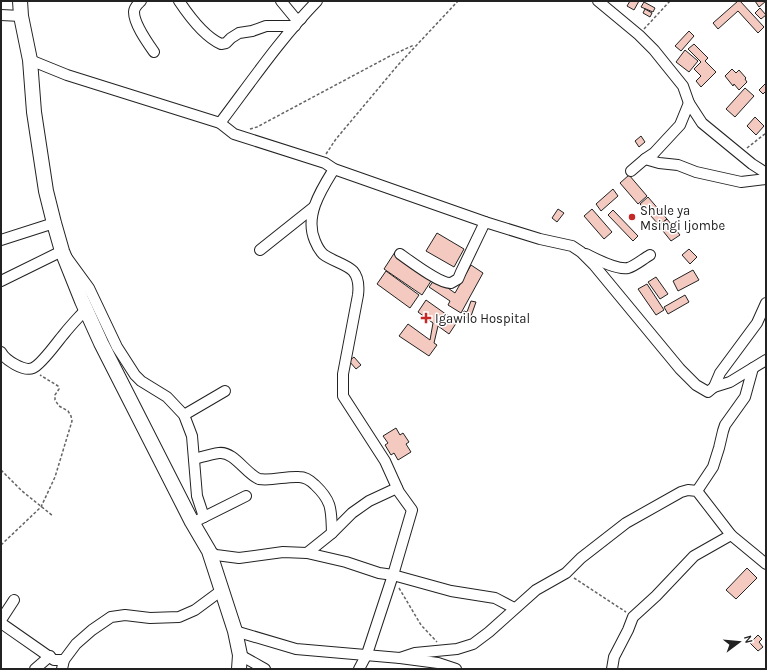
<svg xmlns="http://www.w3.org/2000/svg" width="767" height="670" viewBox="0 0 767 670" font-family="Karla,sans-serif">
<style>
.building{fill:#f3c9c0;stroke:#222}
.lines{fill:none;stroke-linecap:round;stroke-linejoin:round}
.minor-casing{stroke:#222;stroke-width:12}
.highway-casing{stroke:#222;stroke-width:16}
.path{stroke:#646464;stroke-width:1.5;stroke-dasharray:3 2;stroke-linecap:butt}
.minor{stroke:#fff;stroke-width:10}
.highway{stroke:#fff;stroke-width:14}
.poi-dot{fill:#c62828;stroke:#fff;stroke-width:1.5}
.labels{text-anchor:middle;stroke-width:3;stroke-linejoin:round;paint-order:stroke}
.poi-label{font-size:13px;fill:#222;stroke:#fff;text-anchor:start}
</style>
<rect width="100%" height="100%" fill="#fff"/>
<g class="building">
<path d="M630,1H639L634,10L627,6Z"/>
<path d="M738,1H740L764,27L758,33L738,11L718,29L713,23Z"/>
<path d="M755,1H766L759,7Z"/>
<path d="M644,2L655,8L653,12L641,7Z"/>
<path d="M760,8L766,15L761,19L755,13Z"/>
<path d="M645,9L652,13L650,17L643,13Z"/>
<path d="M689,31L694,36L681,51L675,46Z"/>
<path d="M694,44L708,58L705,61L716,72L701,87L696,81L701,76L694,69L701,62L688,49Z"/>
<path d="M685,50L698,61L689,72L676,62Z"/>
<path d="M732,69L736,73L739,70L746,78L745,79L747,82L739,90L734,84L733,86L725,76Z"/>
<path d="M766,83V91L763,94L759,90Z"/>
<path d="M745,88L754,96L735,117L726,109Z"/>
<path d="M755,117L764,126L756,135L747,126Z"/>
<path d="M641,136L645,142L639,147L635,141Z"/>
<path d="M629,175L647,196L638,204L620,183Z"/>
<path d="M613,189L618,196L601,211L596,204Z"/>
<path d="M648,197L667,219L659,225L640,204Z"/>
<path d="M558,209L564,213L557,222L552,218Z"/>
<path d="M592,209L612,232L604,239L584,216Z"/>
<path d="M613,210L638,236L633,241L608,215Z"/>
<path d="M667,219L680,235L671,241L659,226Z"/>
<path d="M437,233L464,249L454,267L426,251Z"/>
<path d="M689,249L697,257L690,264L682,255Z"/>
<path d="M395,252L433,278L422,295L384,269Z"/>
<path d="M471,265L483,273L461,313L448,305L450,301L429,287L435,279L455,293Z"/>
<path d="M693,270L699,280L678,291L673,281Z"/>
<path d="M386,271L419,295L410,308L377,284Z"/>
<path d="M656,277L668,294L660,299L648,282Z"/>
<path d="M647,284L664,310L656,315L638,289Z"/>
<path d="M685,295L689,302L668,314L664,307Z"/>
<path d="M426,300L457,322L449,334L438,326L434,343L437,345L429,356L399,336L408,324L430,340L433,323L418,312Z"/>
<path d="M471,301L476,302L470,319L463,316L464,311L467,312Z"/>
<path d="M354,357L361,365L356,369L349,361Z"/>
<path d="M396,428L400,435L403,433L409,442L406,444L411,452L398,460L394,453L391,455L385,445L388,443L383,436Z"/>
<path d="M747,568L757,578L736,599L726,590Z"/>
<path d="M758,635L762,639L759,642L763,647L758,651L750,643Z"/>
</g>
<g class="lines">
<g class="minor-casing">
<g id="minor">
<path d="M141,1C138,4 134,7 134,12C134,24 147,42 154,52"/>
<path d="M179,1C189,16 205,37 221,44L226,43L231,38L239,33L252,31L266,26H295"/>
<path d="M281,1L295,18L301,19"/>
<path d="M598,1L639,35L654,50L683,86L689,103L702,123L752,164L766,173"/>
<path d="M1,15L21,16"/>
<path d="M30,60L67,75L220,123L234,134L325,163L334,169L485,222L540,239L572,246L581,252L594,265L680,369L696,385L708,392L714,387L720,373L757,323L766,303"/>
<path d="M220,123C251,82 281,38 317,1"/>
<path d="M645,159L659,163L678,165L696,172L741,182L766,179"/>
<path d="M334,169C321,190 304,216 315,241C317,246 319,250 323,254C332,261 346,264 353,271C359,278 359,287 358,295L343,374V396L385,461L399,492L412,510L393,575L367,654L359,669"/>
<path d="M631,171L645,159L654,153L680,125L689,103"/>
<path d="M1,240L54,223"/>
<path d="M260,250L314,207"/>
<path d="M400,254C410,261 440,284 451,283L458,279L461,272L485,222"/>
<path d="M586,254C596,259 616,270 628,268C635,266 643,259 650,255"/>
<path d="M1,281L62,251L89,288L117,347L135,375L141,381L167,397L184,415L192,436L197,496L204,517"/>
<path d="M1,352C5,360 24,372 33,368C42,364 57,342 64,334C71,325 79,317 87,308"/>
<path d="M714,387L730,382L766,360"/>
<path d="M184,415L225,391"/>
<path d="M194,459C202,457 211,454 219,453C234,451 246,474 259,479C272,481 286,476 299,477C306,477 311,481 315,485C333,502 331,511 332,533"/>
<path d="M697,491L713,467L719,448L723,431L725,425L745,397L753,368"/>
<path d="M198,520L246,496"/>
<path d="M209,551L216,555L239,558L283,552L307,553L346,562L379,573L393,575L451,591L495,598L514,608"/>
<path d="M307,553L332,533L352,513L369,501L397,488"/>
<path d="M1,620L14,600"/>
<path d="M1,623L54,660H64"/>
<path d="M235,631L296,649L400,658L438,663L456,669"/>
<path d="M240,655L265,669"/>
<path d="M400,658L415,653L457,649L473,644L489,632L536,590L566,573L581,558L626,523L681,492L688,490L697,491L731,535L766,564"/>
<path d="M35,669L50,656"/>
<path d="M62,669L64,660L76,644L92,630L111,617L125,615L150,618L179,617L195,610L222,590"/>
<path d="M612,669L614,657L628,630L633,617L656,596L694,556L731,535"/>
</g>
</g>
<g class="highway-casing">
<path id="highway" d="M20,1L21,16L30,60L34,112L46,191L54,223L62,251L82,301L101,343L192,522L209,551L235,631L240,655L239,669"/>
</g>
<g class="path">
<path d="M644,29L670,1"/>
<path d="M250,129L257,127L390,56L414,45"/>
<path d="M747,148L766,133"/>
<path d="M326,154L336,139L398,65L458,1"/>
<path d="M1,470L22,491L53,516"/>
<path d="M1,545L41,507L55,477L72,421L71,416L68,411L59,406L55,400V395L59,389L58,386L40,375"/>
<path d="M574,578L626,612"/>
<path d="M399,588L421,625L437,642"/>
</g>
<use href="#minor" class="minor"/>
<use href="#highway" class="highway"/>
</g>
<g class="poi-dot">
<circle cx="632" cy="217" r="4"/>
<path d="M424 312h4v4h4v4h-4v4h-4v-4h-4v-4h4z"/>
</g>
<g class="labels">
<g class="poi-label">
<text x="640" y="215">Shule ya<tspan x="640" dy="15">Msingi Ijombe</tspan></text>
<text x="435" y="323">Igawilo Hospital</text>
</g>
</g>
<rect width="767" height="670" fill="none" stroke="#222222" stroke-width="4"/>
<g transform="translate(739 642) rotate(74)" stroke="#ffffff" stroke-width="3" paint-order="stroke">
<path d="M0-3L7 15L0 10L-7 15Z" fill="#222222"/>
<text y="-6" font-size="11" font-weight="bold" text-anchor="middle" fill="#222222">N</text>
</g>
</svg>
